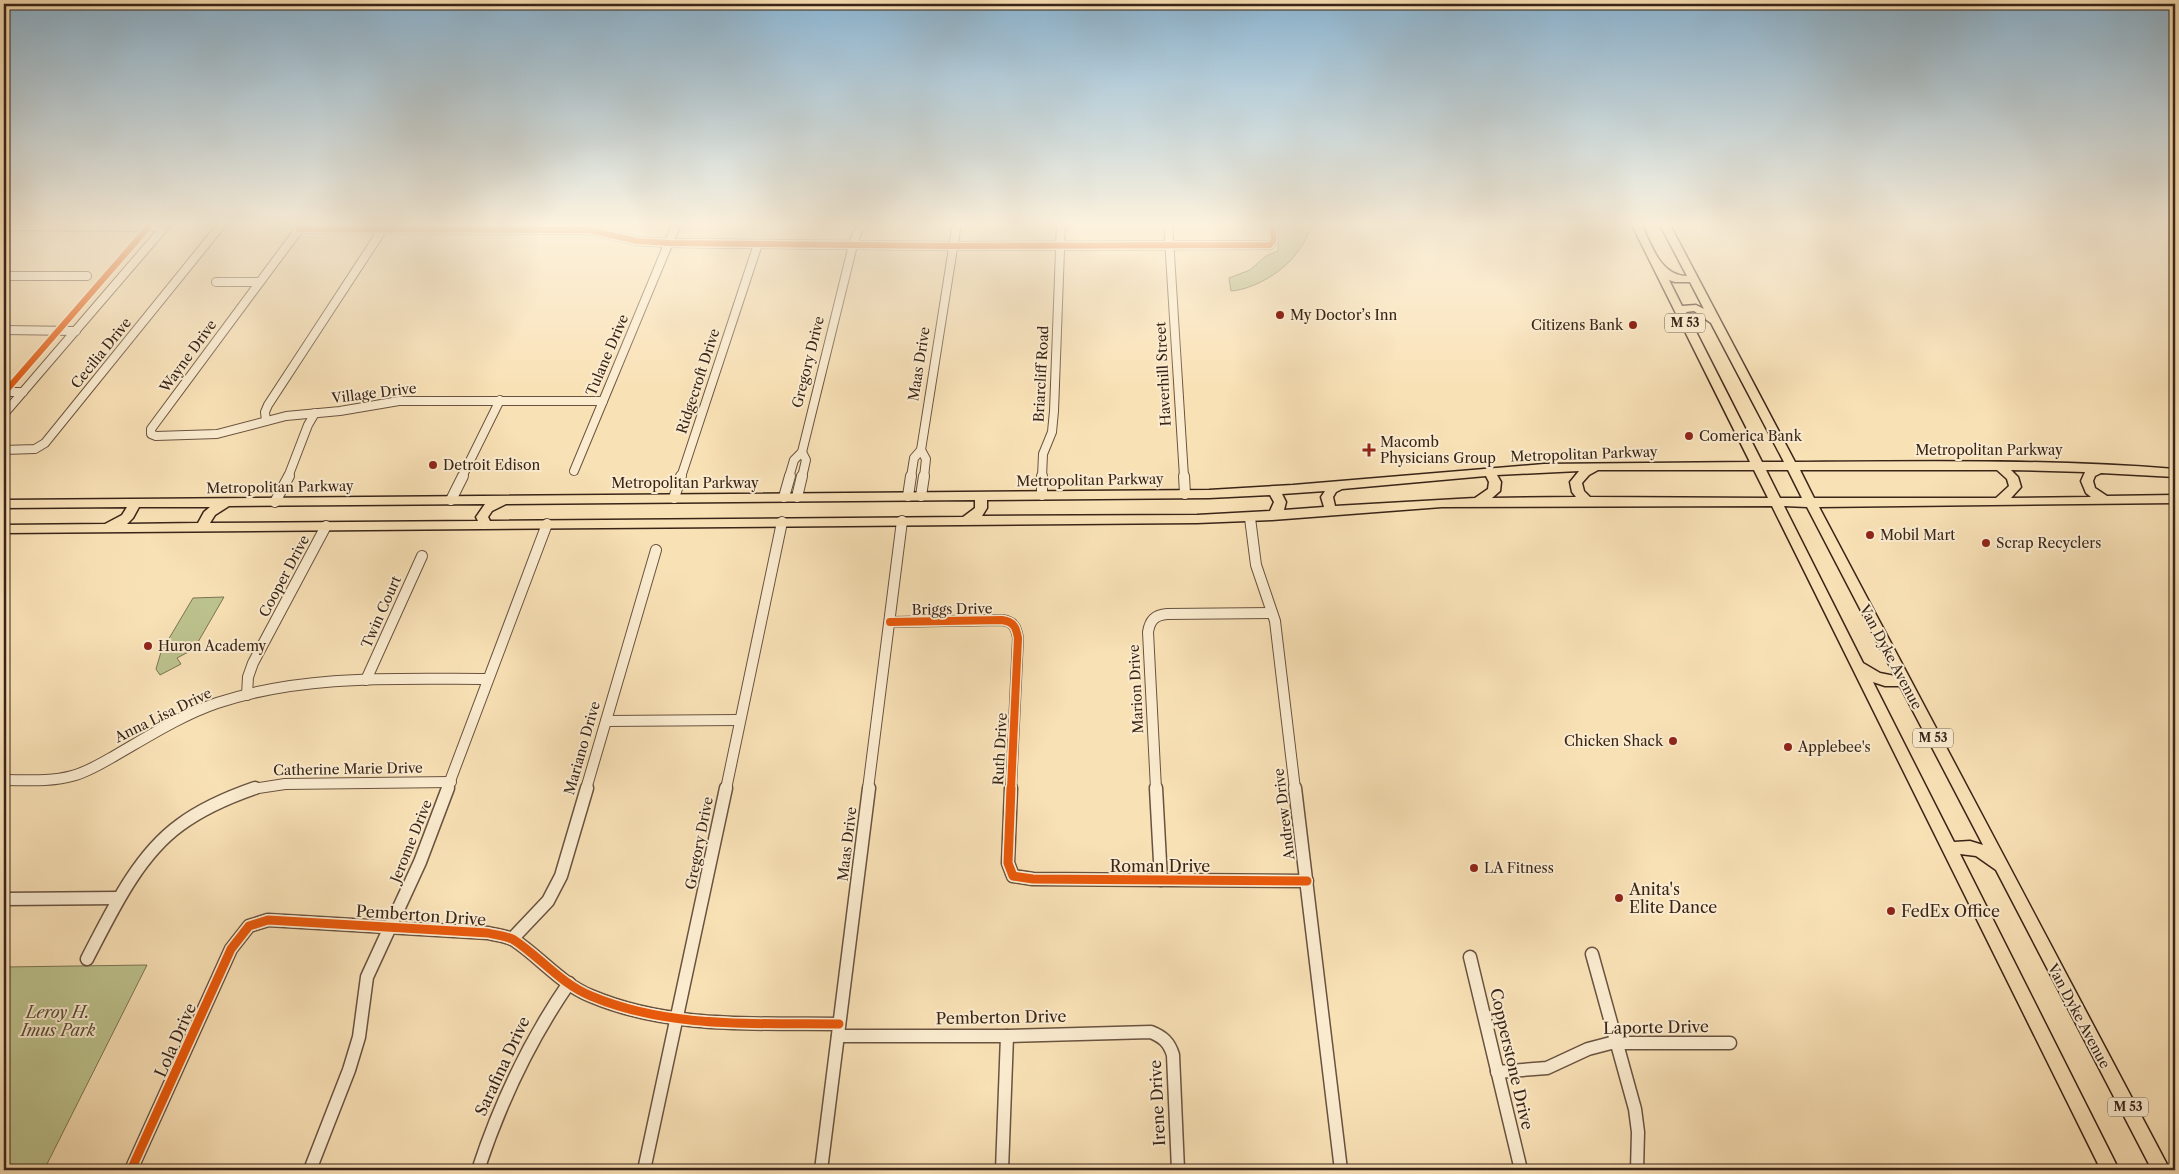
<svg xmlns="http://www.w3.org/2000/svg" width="2179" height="1174" viewBox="0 0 2179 1174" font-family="'Libre Caslon Text',serif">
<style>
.green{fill:#bdc38e;stroke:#7b7453}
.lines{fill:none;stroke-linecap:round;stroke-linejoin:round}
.minor-far2-casing{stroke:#695340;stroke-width:10}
.minor-far1-casing{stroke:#695340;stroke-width:12}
.minor-casing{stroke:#695340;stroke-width:15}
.major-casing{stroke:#392418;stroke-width:3}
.minor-far2{stroke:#fbecd0;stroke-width:8}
.minor-far1{stroke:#fbecd0;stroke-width:10}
.minor{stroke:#fbecd0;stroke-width:12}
.major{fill:#f9e1b6;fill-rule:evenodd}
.cycleway-far2-casing{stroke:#fbecd0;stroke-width:9}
.cycleway-far1-casing{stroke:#fbecd0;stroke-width:11}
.cycleway-casing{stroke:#fbecd0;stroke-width:12}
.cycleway-far2{stroke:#e8590c;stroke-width:6}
.cycleway-far1{stroke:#e8590c;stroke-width:8}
.cycleway{stroke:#e8590c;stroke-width:9}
.poi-dot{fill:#8f2418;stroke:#fbecd0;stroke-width:2}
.labels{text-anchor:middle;stroke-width:4;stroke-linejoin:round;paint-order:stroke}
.shield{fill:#fbecd0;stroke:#73604f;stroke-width:1}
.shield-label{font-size:12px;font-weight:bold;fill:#392418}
.poi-label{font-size:14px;fill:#392418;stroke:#fbecd0;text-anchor:start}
.street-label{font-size:14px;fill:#392418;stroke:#fbecd0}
.near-street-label{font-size:16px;fill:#392418;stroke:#fbecd0}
.near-poi-label{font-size:16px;fill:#392418;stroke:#fbecd0;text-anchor:start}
.near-park-label{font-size:16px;font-style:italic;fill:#5a4c36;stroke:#fbecd0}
</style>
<rect width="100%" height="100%" fill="#f9e1b6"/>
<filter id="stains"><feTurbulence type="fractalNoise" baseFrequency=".004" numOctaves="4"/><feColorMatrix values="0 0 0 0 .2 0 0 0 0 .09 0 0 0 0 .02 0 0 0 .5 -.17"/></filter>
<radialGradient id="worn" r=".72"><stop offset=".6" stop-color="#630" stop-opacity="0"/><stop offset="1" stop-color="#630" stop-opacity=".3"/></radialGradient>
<g class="green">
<path d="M1278,223H1314C1309,232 1305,242 1299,250C1285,271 1255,289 1231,291L1229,278L1250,270L1266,256L1278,251Z"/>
<path d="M224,597L194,649L177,658L181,664L160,675L156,669L161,652L193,598Z"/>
<path d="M147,965L44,1170H4V967Z"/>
</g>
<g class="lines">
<g class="minor-far2-casing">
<g id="minor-far2">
<path d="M1168,223L1184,477"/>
<path d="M303,224L151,429V434L156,436L217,434L286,416L340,411L399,401H603"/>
<path d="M4,226L164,227"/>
<path d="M299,229L589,230L637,241L669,243L953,246L1270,245L1274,240L1272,223"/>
<path d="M4,276H87"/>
<path d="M216,282H259"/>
<path d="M4,330L76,331"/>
<path d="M4,392H23"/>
<path d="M4,414L168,223"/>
<path d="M266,421L265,412L268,405L383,229"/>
<path d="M4,450L35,449L45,443L223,223"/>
<path d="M921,450L926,459L924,477"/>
<path d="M574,471L677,223"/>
<path d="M288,477L308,425L315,413"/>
<path d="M462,477L500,400"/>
<path d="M681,477L758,244"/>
<path d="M789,477L794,460L802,452L853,245L857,233L864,223"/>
<path d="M802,477L806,460L802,452"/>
<path d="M911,477L914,458L921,450L957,223"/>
<path d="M1042,477L1043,454L1052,432L1054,411L1061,223"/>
</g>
</g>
<g class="minor-far1-casing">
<g id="minor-far1">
<path d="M1184,476L1185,494"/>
<path d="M1042,495V476"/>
<path d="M908,496L911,476"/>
<path d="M921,496L924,476"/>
<path d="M784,497L790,476"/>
<path d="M797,497L802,476"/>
<path d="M674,498L681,476"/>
<path d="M451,500L463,476"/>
<path d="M275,502L289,476"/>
<path d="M1250,518L1256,565L1275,621L1295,789"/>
<path d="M890,622L1002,620C1014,622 1016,627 1018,638L1011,789"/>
<path d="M366,680L422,556"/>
<path d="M247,695L248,677L253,663L326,526"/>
<path d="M606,721L739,720"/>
<path d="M4,780C27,780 50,782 72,776C88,772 102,763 116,755C149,736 182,715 217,703C304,674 398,679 488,679"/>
<path d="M252,789L285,784L451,782"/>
<path d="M447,789L547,524"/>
<path d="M586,789L656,550"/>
<path d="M726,789L782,522"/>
<path d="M868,789L902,521"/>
<path d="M1156,789L1148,632C1150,620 1155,615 1167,614L1272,613"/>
</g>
</g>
<g class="minor-casing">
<g id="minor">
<path d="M1011,788L1008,863L1013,876L1033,879L1307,881"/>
<path d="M1156,788L1161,880"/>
<path d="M1295,788L1341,1170"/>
<path d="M4,899L119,898"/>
<path d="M512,939L548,901L561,876L587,788"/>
<path d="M1592,954L1635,1109L1638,1132L1637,1170"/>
<path d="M1470,957L1521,1170"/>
<path d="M87,959C111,913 137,856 180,825C203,808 229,797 255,788"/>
<path d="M838,1036H1007L1151,1032C1163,1037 1169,1042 1173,1055L1178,1170"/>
<path d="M1497,1072L1547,1068L1588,1049L1611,1043H1730"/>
<path d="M131,1170L231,949L249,926L268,920L488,933C496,935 507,936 514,940C540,957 561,984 591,996C669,1029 756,1023 839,1024"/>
<path d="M310,1170L349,1070L359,1037L367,977L420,862L448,788"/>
<path d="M478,1170C500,1103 529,1041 569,983"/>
<path d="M644,1170L726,788"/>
<path d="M821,1170L869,788"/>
<path d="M1002,1170L1007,1036"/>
</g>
</g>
<g class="major-casing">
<path id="major" d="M1631,223H1641C1651,244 1660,276 1687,276L1659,223H1669L1795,462C1922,461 2049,459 2175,469V477L2101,473L2095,476L2093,481L2095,488L2107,496L2175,495V503L1819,507L2170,1170H2152L1996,870L1976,856L1960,854L2119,1170H2101L1772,506L1442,507L1272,520L1197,523L4,533V525L105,524L122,515L127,507L4,508V500L1209,490L1293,485L1544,464L1750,462ZM1669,280L1675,282H1690L1704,309L1696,305L1682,306ZM1694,311L1711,323L1784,462H1762L1686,312ZM1598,470H1754L1768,498L1590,497L1584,491L1582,483L1589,475ZM1766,470H1788L1802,498H1780ZM1800,470H1997L2007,479L2009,486L1996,498H1814ZM2011,470L2085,472L2081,481L2086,493L2091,497L2011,498L2021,487L2018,477ZM1579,471L1570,482L1572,492L1576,497L1492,498L1500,491L1501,482L1497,475ZM1486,476L1489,482L1488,489L1475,498L1335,506L1333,497L1336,492L1342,489ZM1325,491L1321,497L1324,507L1284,510L1286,502L1282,494ZM1270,495L1274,502L1270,511L1197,515L982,516L987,508V500L1209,498ZM975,500V508L963,517L490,521L488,517L492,511L506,504ZM485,504L476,517L478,521L210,523L215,515L229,506ZM1784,506L1807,507L1895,676L1880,673L1863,663ZM139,507H210L204,512L198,523L127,524L133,518ZM1873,682L1885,686H1900L1983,845L1970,841L1954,842Z"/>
</g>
<use href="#minor-far2" class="minor-far2"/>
<use href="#minor-far1" class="minor-far1"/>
<use href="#minor" class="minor"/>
<use href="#major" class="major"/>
<g class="cycleway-far2-casing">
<g id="cycleway-far2">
<path d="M299,229L589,230L637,241L669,243L953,246L1270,245L1274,240L1272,223"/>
<path d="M4,393L152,223"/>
</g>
</g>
<g class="cycleway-far1-casing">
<path id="cycleway-far1" d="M890,622L1002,620C1014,622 1016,627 1018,638L1011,789"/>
</g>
<g class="cycleway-casing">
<g id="cycleway">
<path d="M1011,788L1008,863L1013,876L1033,879L1307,881"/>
<path d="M131,1170L231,949L249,926L268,920L488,933C496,935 507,936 514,940C540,957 561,984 591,996C669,1029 756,1023 839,1024"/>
</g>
</g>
<use href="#cycleway-far2" class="cycleway-far2"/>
<use href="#cycleway-far1" class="cycleway-far1"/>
<use href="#cycleway" class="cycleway"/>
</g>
<linearGradient id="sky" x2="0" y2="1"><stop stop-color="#8cb7d5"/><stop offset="0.58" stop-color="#fcf2de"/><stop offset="1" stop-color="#fcf2de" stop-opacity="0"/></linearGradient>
<rect width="2179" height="387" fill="url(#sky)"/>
<g class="poi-dot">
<circle cx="1280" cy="315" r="5"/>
<circle cx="1633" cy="325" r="5"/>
<circle cx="1689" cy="436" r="5"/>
<path d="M1366.5 442.5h5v5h5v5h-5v5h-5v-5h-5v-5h5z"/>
<circle cx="433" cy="465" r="5"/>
<circle cx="1870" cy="535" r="5"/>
<circle cx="1986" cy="543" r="5"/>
<circle cx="148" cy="646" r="5"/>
<circle cx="1673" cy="741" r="5"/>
<circle cx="1788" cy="747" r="5"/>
<circle cx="1474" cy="868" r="5"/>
<circle cx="1619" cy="898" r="5"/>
<circle cx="1891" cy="911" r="5"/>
</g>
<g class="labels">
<g class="shield">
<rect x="1665" y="313.5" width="40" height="19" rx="4"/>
<rect x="1913" y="728.5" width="40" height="19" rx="4"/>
<rect x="2108" y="1097.5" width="40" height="19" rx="4"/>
</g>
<g class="shield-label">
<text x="1685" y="327">M 53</text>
<text x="1933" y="742">M 53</text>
<text x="2128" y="1111">M 53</text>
</g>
<g class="poi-label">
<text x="1290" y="320">My Doctor’s Inn</text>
<text x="1623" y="330" text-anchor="end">Citizens Bank</text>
<text x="1699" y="441">Comerica Bank</text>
<text x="1380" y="447">Macomb<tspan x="1380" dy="16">Physicians Group</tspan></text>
<text x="443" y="470">Detroit Edison</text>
<text x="1880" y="540">Mobil Mart</text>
<text x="1996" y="548">Scrap Recyclers</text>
<text x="158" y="651">Huron Academy</text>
<text x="1663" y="746" text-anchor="end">Chicken Shack</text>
<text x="1798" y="752">Applebee's</text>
<text x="1484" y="873">LA Fitness</text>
</g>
<g class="street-label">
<text transform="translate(101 353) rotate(-51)" y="5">Cecilia Drive</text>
<text transform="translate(607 355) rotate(-67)" y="5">Tulane Drive</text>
<text transform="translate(188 356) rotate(-54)" y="5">Wayne Drive</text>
<text transform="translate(808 362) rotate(-76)" y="5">Gregory Drive</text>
<text transform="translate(919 364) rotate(-81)" y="5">Maas Drive</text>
<text transform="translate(1041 374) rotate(-87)" y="5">Briarcliff Road</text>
<text transform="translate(1163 374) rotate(-93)" y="5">Haverhill Street</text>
<text transform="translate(698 381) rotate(-72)" y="5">Ridgecroft Drive</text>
<text transform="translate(374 393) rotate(-7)" y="5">Village Drive</text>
<text x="1989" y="455">Metropolitan Parkway</text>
<text transform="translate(1584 454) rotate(-2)" y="5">Metropolitan Parkway</text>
<text transform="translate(1090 480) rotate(-1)" y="5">Metropolitan Parkway</text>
<text x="685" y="488">Metropolitan Parkway</text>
<text transform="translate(280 487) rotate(-1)" y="5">Metropolitan Parkway</text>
<text transform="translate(284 576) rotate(-62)" y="5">Cooper Drive</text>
<text transform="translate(952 609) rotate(-1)" y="5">Briggs Drive</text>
<text transform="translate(381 612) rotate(-66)" y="5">Twin Court</text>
<text transform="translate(1891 657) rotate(62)" y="5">Van Dyke Avenue</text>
<text transform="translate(1136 689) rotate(-93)" y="5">Marion Drive</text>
<text transform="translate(163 715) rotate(-26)" y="5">Anna Lisa Drive</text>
<text transform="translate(582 748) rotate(-74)" y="5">Mariano Drive</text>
<text transform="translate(1000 749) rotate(-87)" y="5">Ruth Drive</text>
<text transform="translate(348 769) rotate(-1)" y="5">Catherine Marie Drive</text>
<text transform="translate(1284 814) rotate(-97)" y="5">Andrew Drive</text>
<text transform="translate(411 841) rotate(-68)" y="5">Jerome Drive</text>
<text transform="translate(699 843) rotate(-79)" y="5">Gregory Drive</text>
<text transform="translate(847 844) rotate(-83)" y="5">Maas Drive</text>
<text transform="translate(2079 1016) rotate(62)" y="5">Van Dyke Avenue</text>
</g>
<g class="near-street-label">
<text x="1160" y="872">Roman Drive</text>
<text transform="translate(421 915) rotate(4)" y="6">Pemberton Drive</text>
<text transform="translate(1001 1017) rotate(-1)" y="6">Pemberton Drive</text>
<text transform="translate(1656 1027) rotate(-1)" y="6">Laporte Drive</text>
<text transform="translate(175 1040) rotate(-66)" y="6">Lola Drive</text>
<text transform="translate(1512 1059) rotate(77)" y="6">Copperstone Drive</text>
<text transform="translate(502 1066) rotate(-65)" y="6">Sarafina Drive</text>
<text transform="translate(1157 1103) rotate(-93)" y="6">Irene Drive</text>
</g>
<g class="near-poi-label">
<text x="1629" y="895">Anita's<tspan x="1629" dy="18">Elite Dance</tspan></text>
<text x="1901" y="917">FedEx Office</text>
</g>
<g class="near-park-label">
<text x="58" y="1018">Leroy H.<tspan x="58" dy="18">Imus Park</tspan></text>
</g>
</g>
<rect width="2179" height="1174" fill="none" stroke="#f9e1b6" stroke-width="20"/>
<rect x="5" y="5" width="2169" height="1164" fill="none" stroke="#392418" stroke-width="2.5"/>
<rect x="10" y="10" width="2159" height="1154" fill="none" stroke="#392418"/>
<rect width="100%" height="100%" filter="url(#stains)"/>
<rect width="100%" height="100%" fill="url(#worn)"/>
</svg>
